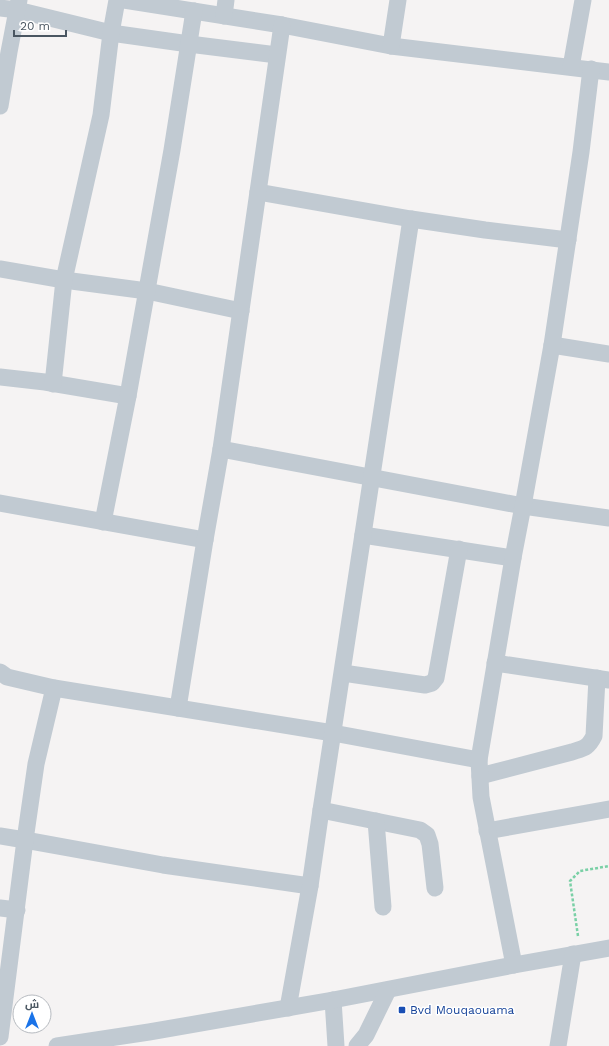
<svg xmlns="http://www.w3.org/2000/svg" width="609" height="1046" viewBox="0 0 609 1046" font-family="'Work Sans',Cairo,sans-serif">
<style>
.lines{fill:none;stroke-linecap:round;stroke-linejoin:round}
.path{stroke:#7ad0a6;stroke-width:2.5;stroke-dasharray:3 2;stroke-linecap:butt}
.minor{stroke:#c1cad2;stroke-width:17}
.transit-dot{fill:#1a4fb4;stroke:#fff;stroke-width:1.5}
.labels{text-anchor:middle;stroke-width:3;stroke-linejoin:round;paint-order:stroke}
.transit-label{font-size:12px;fill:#164399;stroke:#fff;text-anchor:start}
</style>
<rect width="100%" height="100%" fill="#f5f3f3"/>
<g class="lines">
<path class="path" d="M578,936L570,881L580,871L609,866"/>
<g class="minor">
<path d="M124,0L282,25L391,46L609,72"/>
<path d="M0,8L17,10L111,33L189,44L277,55"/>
<path d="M224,16L226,0"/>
<path d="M391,46L398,0"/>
<path d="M571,67L583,0"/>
<path d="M0,106L9,52L19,0"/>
<path d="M258,192L411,219L485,230L568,240"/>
<path d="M0,269L64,280L147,291L241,311"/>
<path d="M552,345L609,354"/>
<path d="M0,377L45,382L128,396"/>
<path d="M53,384L64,280L101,115L111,33L117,0"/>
<path d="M221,449L523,506L609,518"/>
<path d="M0,503L205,540"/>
<path d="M103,522L128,396L172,150L194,11"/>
<path d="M363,535L513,558"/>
<path d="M495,663L609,680"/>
<path d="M0,672L7,677L54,688L333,733L479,760"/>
<path d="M343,673L425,685L432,683L436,678L459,549"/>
<path d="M178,708L205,540L221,449L282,25"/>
<path d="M480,776L572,752C584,748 588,748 594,736L597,678"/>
<path d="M321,810L420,830L427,835L430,844L435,888"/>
<path d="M376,821L383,907"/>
<path d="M487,831L609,809"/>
<path d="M0,836L25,840L163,865L310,886"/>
<path d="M0,908L17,910"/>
<path d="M514,965L481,797L479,760L513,558L523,506L552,345L581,152L591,69"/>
<path d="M333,1000L336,1046"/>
<path d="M288,1008L310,886L321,810L411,219"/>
<path d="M0,1037L25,840L36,764L54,688"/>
<path d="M57,1046L149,1032L333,1000L514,965L609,948"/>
<path d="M357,1046L366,1035L388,990"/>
<path d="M558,1046L573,954"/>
</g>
</g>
<rect class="transit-dot" x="398" y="1006" width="8" height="8" rx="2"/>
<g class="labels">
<g class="transit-label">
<text x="410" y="1014">Bvd Mouqaouama</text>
</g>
</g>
<g transform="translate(32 1014)"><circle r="19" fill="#ffffff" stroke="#b7bbc0"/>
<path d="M0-3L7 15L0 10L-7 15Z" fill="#1a73e8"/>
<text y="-6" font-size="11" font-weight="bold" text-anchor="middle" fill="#4a5661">ش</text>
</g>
<path d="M14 30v6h52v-6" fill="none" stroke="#4a5661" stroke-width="2"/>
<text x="20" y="30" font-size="12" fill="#4a5661" stroke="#ffffff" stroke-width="3" paint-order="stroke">20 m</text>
</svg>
